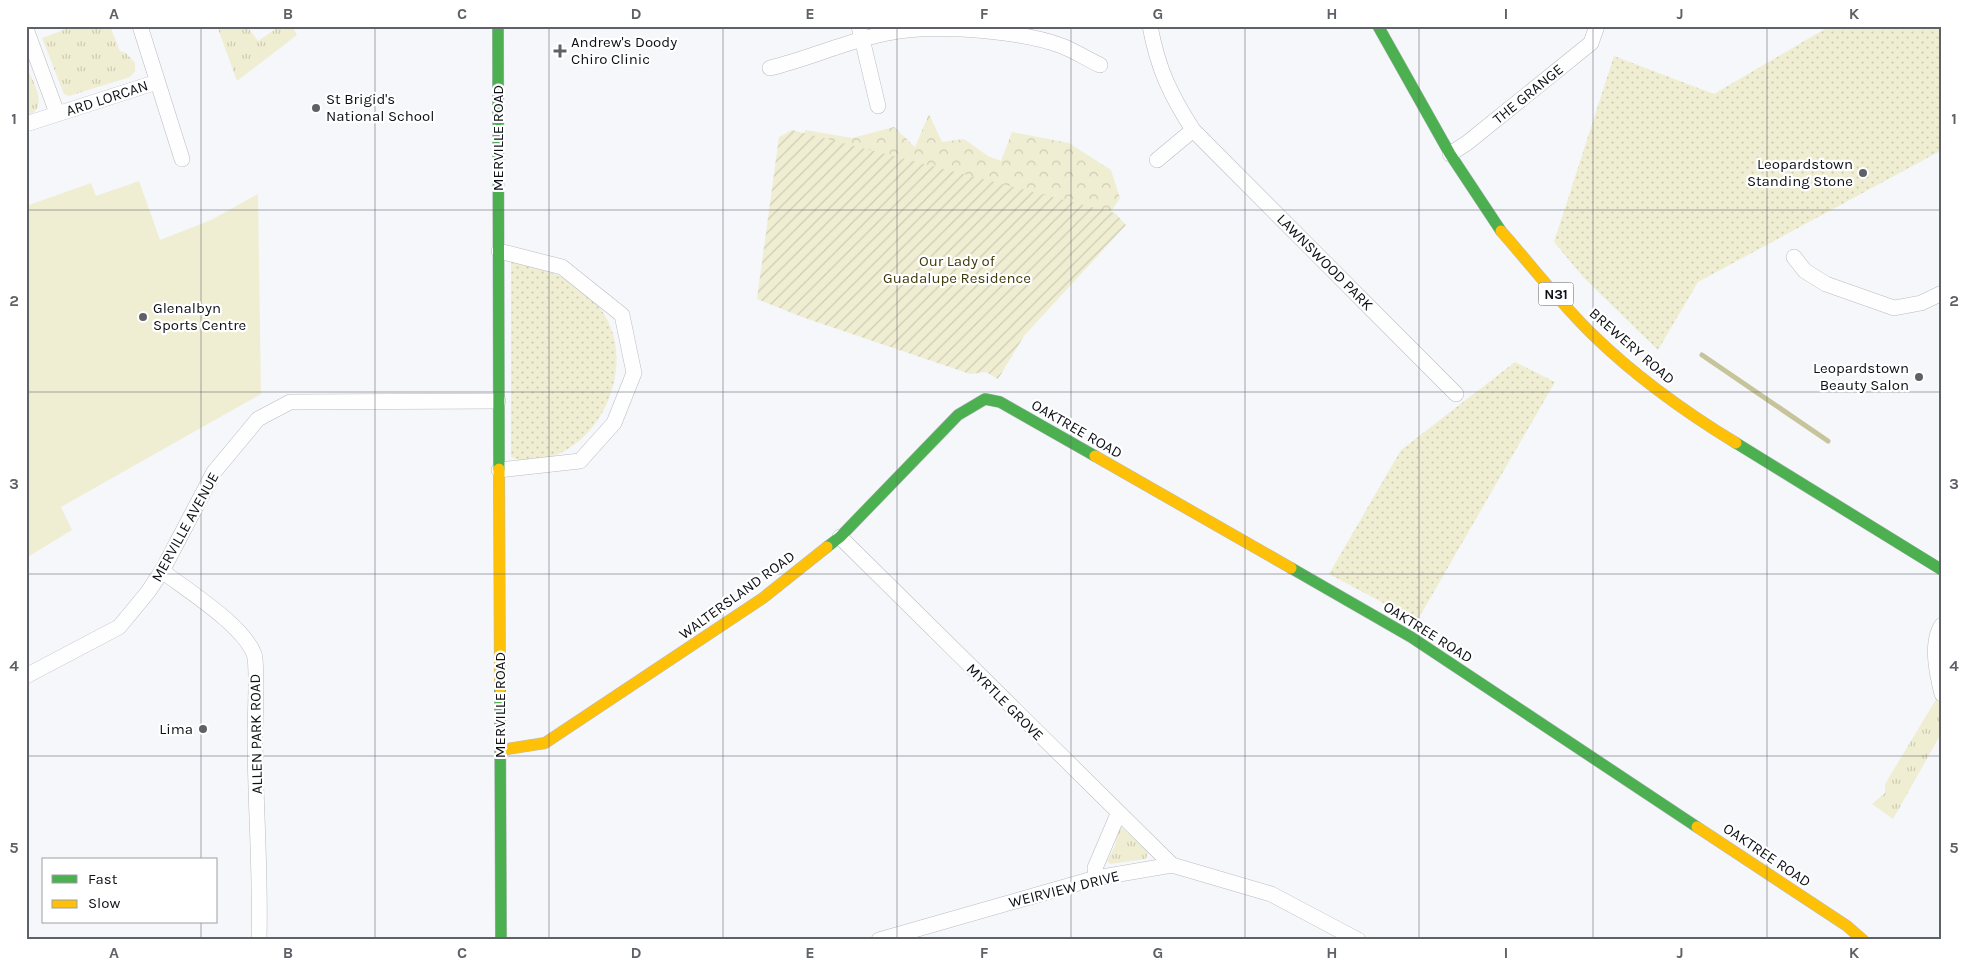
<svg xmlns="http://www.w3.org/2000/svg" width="1968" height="966" viewBox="0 0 1968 966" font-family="Karla,sans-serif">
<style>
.grass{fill:url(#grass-tufts)}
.forest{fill:url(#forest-crowns)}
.park{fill:url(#park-dots)}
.garden{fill:url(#garden-furrows)}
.pitch{fill:#f0eed2}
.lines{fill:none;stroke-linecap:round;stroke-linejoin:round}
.stream{stroke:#c7c49b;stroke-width:5}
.street-casing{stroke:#b9bcc1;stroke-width:16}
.fast-casing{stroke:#b9bcc1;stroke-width:12}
.slow-casing{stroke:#b9bcc1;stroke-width:12}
.street{stroke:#fefefe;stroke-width:15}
.fast{stroke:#4caf50;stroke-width:11}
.slow{stroke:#ffc107;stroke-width:11}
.grid{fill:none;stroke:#5e6166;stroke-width:1;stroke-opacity:0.55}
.poi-dot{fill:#5e6166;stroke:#fff;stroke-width:2}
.labels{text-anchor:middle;stroke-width:4.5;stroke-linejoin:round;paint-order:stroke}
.shield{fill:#fff;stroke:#56585c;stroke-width:1}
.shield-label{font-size:14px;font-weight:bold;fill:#0d1016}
.poi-label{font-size:15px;fill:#0d1016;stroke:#fff;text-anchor:start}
.street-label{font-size:15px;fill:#0d1016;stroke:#fff}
.park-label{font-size:15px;fill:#3f3a09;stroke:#fff}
.neatline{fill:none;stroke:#5e6166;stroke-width:2}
.grid-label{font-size:16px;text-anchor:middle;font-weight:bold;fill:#5e6166}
</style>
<defs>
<pattern id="grass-tufts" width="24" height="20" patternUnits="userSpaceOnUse" patternTransform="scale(1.25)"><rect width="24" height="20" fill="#f0eed2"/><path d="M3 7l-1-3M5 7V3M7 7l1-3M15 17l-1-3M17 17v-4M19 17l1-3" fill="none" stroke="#cdcbb4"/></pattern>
<pattern id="forest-crowns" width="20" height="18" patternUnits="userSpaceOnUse" patternTransform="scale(1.25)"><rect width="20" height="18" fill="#f0eed2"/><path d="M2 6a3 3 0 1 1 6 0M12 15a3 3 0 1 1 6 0" fill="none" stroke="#cdcbb4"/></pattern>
<pattern id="park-dots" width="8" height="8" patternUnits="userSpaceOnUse" patternTransform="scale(1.25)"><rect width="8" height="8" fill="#f0eed2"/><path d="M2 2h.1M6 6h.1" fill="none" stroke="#cdcbb4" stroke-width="1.8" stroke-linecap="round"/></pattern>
<pattern id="garden-furrows" width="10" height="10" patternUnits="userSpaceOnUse" patternTransform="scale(1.25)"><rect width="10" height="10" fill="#f0eed2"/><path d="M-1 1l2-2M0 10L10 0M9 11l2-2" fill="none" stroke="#cdcbb4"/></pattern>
</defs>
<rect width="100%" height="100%" fill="#f5f7fb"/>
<g class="grass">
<path d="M74,26H110L120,51L126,53L135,63V71L130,77L69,96L64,94L42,38Z"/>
<path d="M217,26H247L258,41L280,26H292L297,35L237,81Z"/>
<path d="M26,66C33,82 51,109 26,116Z"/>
<path d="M1942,625V732L1893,819L1872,804L1885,793V784L1941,691Z"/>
<path d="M1119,825L1148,852L1146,859L1110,864L1107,861L1115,846Z"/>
</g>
<path class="forest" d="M929,114L942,142L964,139L988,156L1001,161L1012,132L1069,143L1111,170L1120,198L1108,216L804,142L805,130L852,138L894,127L915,147Z"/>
<g class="park">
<path d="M1830,26H1942V150L1698,282L1658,350L1584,278L1554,242L1614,56L1714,94Z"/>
<path d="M511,261C545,267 582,281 602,311C636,360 607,438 551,457C537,461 525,463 511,457Z"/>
<path d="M1515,362L1555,382L1417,621L1329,574L1401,450Z"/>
</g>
<path class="garden" d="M792,130L1115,213L1126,225L1024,336L998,379L986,372L970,374L802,317L757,299L779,137Z"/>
<path class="pitch" d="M139,181L160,240L211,220L258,194L261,394L61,507L72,530L26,558V206L91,183L96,196Z"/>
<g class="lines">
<path class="stream" d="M1702,355L1828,441"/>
<g class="street-casing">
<g id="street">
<path d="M140,26L182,159"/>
<path d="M859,26L878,106"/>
<path d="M1150,26C1158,69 1170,94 1193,130L1456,394"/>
<path d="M26,29L57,113"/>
<path d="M770,68C815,57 860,35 907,30C948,26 1023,31 1062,46C1075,51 1087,59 1100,65"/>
<path d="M26,124L157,82"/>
<path d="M1450,154L1467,143L1591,43L1597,26"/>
<path d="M1157,160L1193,130"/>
<path d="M499,251L562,267L622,315L634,373L614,423L580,461L499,470"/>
<path d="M1794,257L1805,271L1826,284L1894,308L1921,303L1942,293"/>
<path d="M840,537L1172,865"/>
<path d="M162,571C187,590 243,625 254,654C258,664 255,720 255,734C255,803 261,871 259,940"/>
<path d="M1942,625C1930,643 1937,674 1942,694"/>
<path d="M26,676L119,627L148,592L162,571L214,472L258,419L290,402L498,401"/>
<path d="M1096,878L1095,868L1118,814"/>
<path d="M879,940L1096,878L1172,865L1271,894L1358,940"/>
</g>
</g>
<g class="fast-casing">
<g id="fast">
<path d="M498,26L499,469"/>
<path d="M1378,26L1450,154L1501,231"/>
<path d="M1736,443L1942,570"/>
<path d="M827,547L840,537L958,415L985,399L1000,402L1095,456"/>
<path d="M1291,568L1411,637L1697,827"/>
<path d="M500,688L501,940"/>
</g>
</g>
<g class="slow-casing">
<g id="slow">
<path d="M1501,231C1531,265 1560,303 1592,334C1635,376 1685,412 1736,443"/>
<path d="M1095,456L1291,568"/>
<path d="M499,469L500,688"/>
<path d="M501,750L545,743L763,598L827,547"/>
<path d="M1697,827L1847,926L1863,940"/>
</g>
</g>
<use href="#street" class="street"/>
<use href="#fast" class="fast"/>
<use href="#slow" class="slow"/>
</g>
<path class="grid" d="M201,26V860M375,26V940M549,26V940M723,26V940M897,26V940M1071,26V940M1245,26V940M1419,26V940M1593,26V940M1767,26V940M26,210H1942M26,392H1942M26,574H1942M26,756H1942M201,922V940"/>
<g class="poi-dot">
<path d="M557.5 43.5h5v5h5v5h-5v5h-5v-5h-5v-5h5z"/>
<circle cx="316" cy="108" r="5"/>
<circle cx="1863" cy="173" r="5"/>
<circle cx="143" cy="317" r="5"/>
<circle cx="1919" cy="377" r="5"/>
<circle cx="203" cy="729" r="5"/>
</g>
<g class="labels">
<rect class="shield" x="1538.5" y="282.5" width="35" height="23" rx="4"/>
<g class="shield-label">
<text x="1556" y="299">N31</text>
</g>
<g class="poi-label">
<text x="571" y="47">Andrew's Doody<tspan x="571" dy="17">Chiro Clinic</tspan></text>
<text x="326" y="104">St Brigid's<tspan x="326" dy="17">National School</tspan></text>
<text x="1853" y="169" text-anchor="end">Leopardstown<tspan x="1853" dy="17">Standing Stone</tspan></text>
<text x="153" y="313">Glenalbyn<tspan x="153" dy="17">Sports Centre</tspan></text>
<text x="1909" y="373" text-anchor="end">Leopardstown<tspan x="1909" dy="17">Beauty Salon</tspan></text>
<text x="193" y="734" text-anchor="end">Lima</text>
</g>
<g class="street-label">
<text transform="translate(1528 94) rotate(-39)" y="5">THE GRANGE</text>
<text transform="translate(107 98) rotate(-18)" y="5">ARD LORCAN</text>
<text transform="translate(498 138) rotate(-90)" y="5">MERVILLE ROAD</text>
<text transform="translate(1325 262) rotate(45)" y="5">LAWNSWOOD PARK</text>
<text transform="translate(1632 346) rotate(41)" y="5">BREWERY ROAD</text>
<text transform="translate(1077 429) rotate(30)" y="5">OAKTREE ROAD</text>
<text transform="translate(185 527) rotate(-61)" y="5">MERVILLE AVENUE</text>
<text transform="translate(737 595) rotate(-36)" y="5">WALTERSLAND ROAD</text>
<text transform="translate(1428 632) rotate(32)" y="5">OAKTREE ROAD</text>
<text transform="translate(1005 702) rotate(45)" y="5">MYRTLE GROVE</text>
<text transform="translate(500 705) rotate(-90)" y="5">MERVILLE ROAD</text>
<text transform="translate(256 734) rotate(-91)" y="5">ALLEN PARK ROAD</text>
<text transform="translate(1767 855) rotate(34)" y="5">OAKTREE ROAD</text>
<text transform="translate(1064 889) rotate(-14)" y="5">WEIRVIEW DRIVE</text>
</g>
<g class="park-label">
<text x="957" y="266">Our Lady of<tspan x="957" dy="17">Guadalupe Residence</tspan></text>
</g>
</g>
<rect width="1968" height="966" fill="none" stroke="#ffffff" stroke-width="55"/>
<rect x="42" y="858" width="175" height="65" fill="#ffffff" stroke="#9e9fa2"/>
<rect x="52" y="875" width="25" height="8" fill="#4caf50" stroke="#9e9fa2"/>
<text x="88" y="884" font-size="15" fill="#0d1016">Fast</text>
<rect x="52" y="900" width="25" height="8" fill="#ffc107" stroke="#9e9fa2"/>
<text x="88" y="908" font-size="15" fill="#0d1016">Slow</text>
<rect x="28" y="28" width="1912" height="910" class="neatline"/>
<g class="grid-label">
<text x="114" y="19">A</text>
<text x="288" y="19">B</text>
<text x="462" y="19">C</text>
<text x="636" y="19">D</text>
<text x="810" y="19">E</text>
<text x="984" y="19">F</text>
<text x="1158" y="19">G</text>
<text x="1332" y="19">H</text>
<text x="1506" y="19">I</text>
<text x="1680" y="19">J</text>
<text x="1854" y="19">K</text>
<text x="14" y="124">1</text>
<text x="1954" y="124">1</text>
<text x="14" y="306">2</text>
<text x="1954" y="306">2</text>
<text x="14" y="489">3</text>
<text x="1954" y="489">3</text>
<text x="14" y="671">4</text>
<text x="1954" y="671">4</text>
<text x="14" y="853">5</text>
<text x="1954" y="853">5</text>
<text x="114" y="958">A</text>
<text x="288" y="958">B</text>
<text x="462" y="958">C</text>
<text x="636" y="958">D</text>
<text x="810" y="958">E</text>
<text x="984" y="958">F</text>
<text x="1158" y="958">G</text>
<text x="1332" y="958">H</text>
<text x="1506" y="958">I</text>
<text x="1680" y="958">J</text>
<text x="1854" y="958">K</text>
</g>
</svg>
